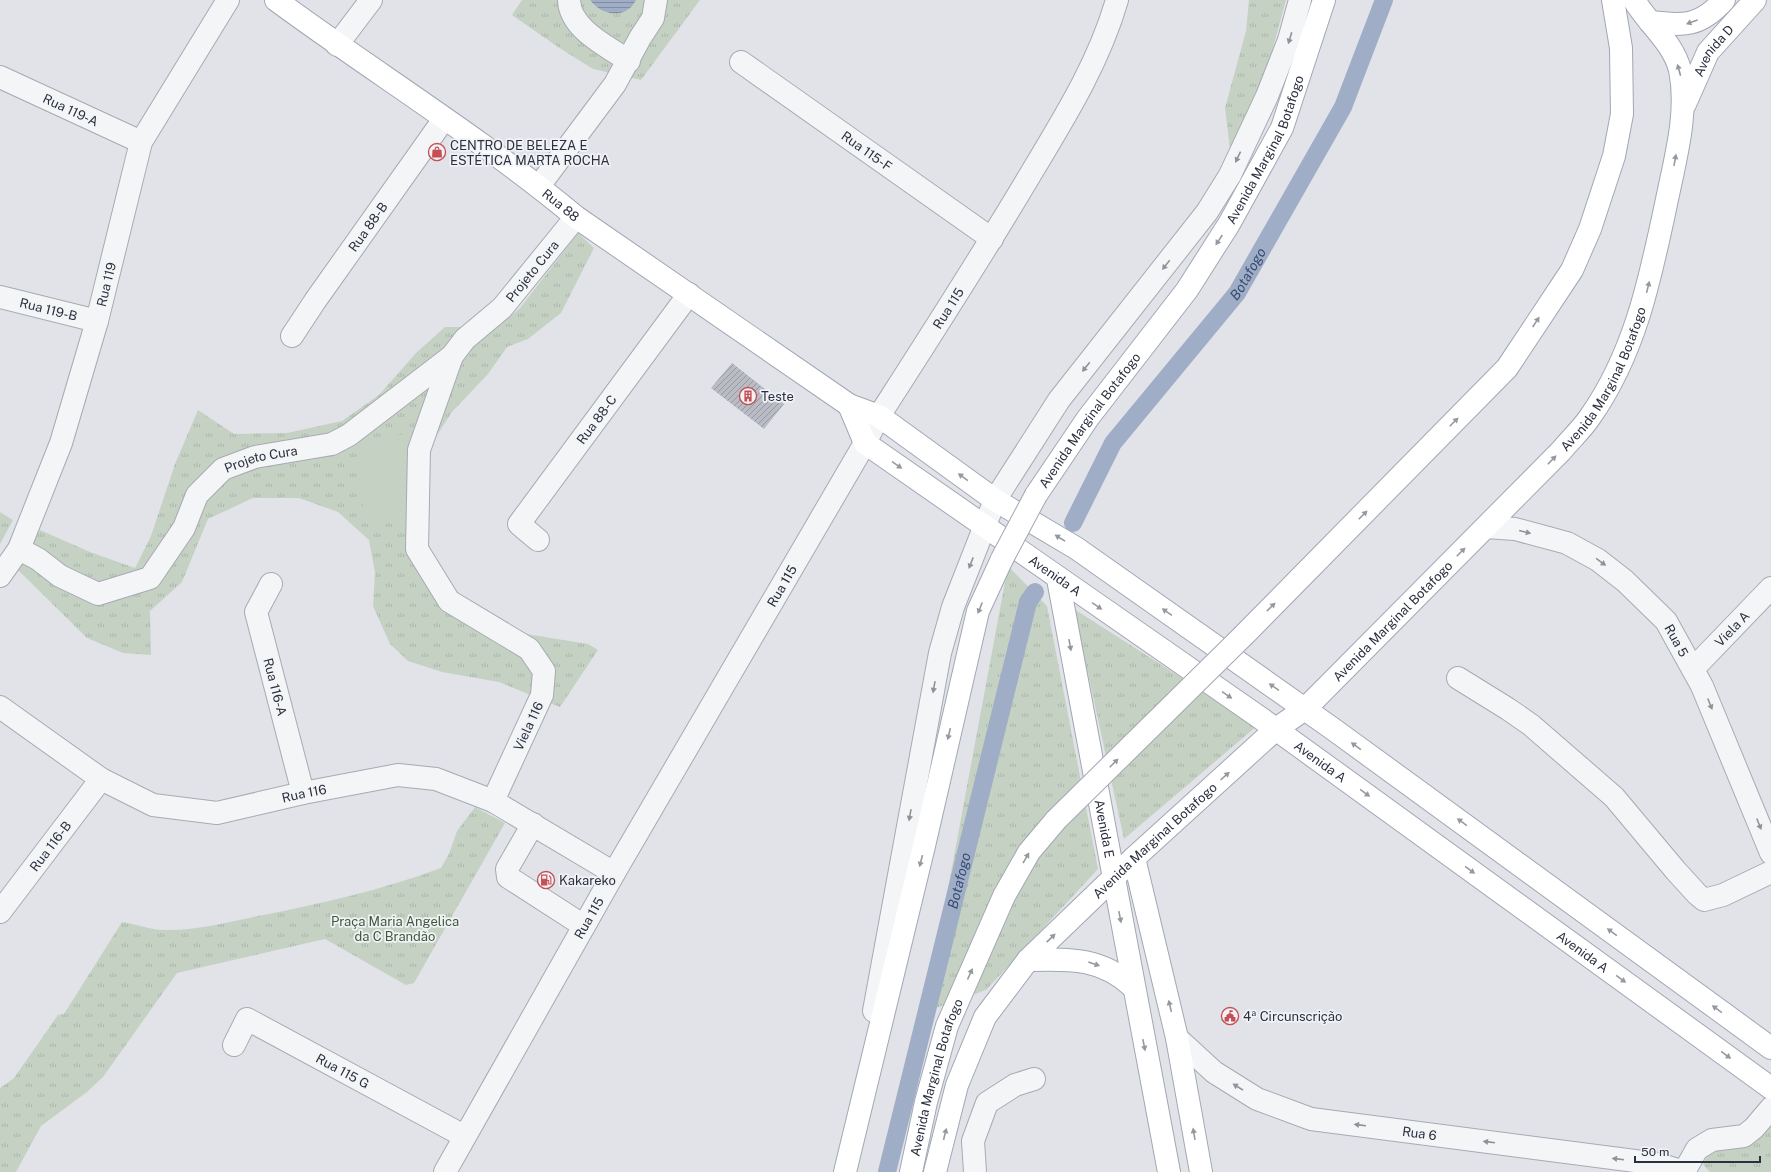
<svg xmlns="http://www.w3.org/2000/svg" width="1771" height="1172" viewBox="0 0 1771 1172" font-family="'Public Sans',sans-serif">
<style>
.grass{fill:url(#grass-tufts)}
.garden{fill:#c5d2c3}
.water{fill:url(#water-rules)}
.lines{fill:none;stroke-linecap:round;stroke-linejoin:round}
.canal{stroke:#9fadc6;stroke-width:18}
.building{fill:url(#building-hatch)}
.minor-casing{stroke:#a7aab3;stroke-width:24}
.major-casing{stroke:#a1a7b4;stroke-width:24}
.minor{stroke:#f4f5f7;stroke-width:22}
.major{stroke:#fff;stroke-width:22}
.major-bridge-casing{stroke:#a1a7b4;stroke-width:24;stroke-linecap:butt}
.major-bridge{stroke:#fff;stroke-width:22}
.oneway{fill:#95989f}
.oneway2{fill:#90929b}
.labels{text-anchor:middle;stroke-width:3.5;stroke-linejoin:round;paint-order:stroke}
.street-label{font-size:13px;fill:#2b303f;stroke:#f1f2f6}
.poi-label{font-size:13px;fill:#2b303f;stroke:#f1f2f6;text-anchor:start}
.park-label{font-size:13px;fill:#3b5a39;stroke:#f1f2f6}
.water-label{font-size:14px;font-style:italic;fill:#374b71;stroke:#f1f2f6}
</style>
<defs>
<pattern id="grass-tufts" width="24" height="20" patternUnits="userSpaceOnUse"><rect width="24" height="20" fill="#c5d2c3"/><path d="M3 7l-1-3M5 7V3M7 7l1-3M15 17l-1-3M17 17v-4M19 17l1-3" fill="none" stroke="#a9b5a9"/></pattern>
<pattern id="water-rules" width="6" height="5" patternUnits="userSpaceOnUse"><rect width="6" height="5" fill="#9fadc6"/><path d="M0 2.5h6" fill="none" stroke="#828da2"/></pattern>
<pattern id="building-hatch" width="6" height="6" patternUnits="userSpaceOnUse"><rect width="6" height="6" fill="#b9bcc5"/><path d="M-1 1l2-2M0 6l6-6M5 7l2-2" fill="none" stroke="#9799a1"/></pattern>
</defs>
<rect width="100%" height="100%" fill="#e1e3e9"/>
<g class="grass">
<path d="M522,0H700L641,80L593,69L558,47L512,15Z"/>
<path d="M1249,0H1286L1271,55L1252,105L1230,149L1225,108L1246,31Z"/>
<path d="M578,233L594,248L561,313L528,339L507,347L488,374L452,412L428,449L426,563L484,616L514,632L588,644L598,650L560,707L499,682L442,672L408,661L390,644L373,606L375,573L369,540L338,512L299,498H253L208,519L182,582L150,611L151,655L123,653L87,638L17,569L40,530L90,552L135,568L151,536L175,464L198,410L234,434L287,433L342,421L379,395L416,353L445,327H497L520,308Z"/>
<path d="M0,512L13,520L0,544Z"/>
<path d="M1008,566L1047,606L1098,869L986,990L925,1012Z"/>
<path d="M1074,609L1257,726L1124,839Z"/>
<path d="M475,807L505,823L414,983L406,985L325,939L177,973L103,1077L87,1092L41,1126L16,1172H0V1088L14,1078L58,1015L64,1014L122,922C136,924 151,930 164,930C195,931 228,922 258,916C320,904 382,890 441,868L449,854L457,831Z"/>
<path d="M1771,1119V1172H1710L1703,1165L1709,1152Z"/>
</g>
<path class="garden" d="M414,433L420,518L364,523L358,439Z"/>
<path class="water" d="M590,0H636C626,20 602,16 590,0Z"/>
<g class="lines">
<g class="canal">
<path id="s1" d="M1073,523L1113,443L1237,293L1343,107L1384,0"/>
<path id="s2" d="M887,1172L1028,602L1035,592"/>
</g>
</g>
<path class="building" d="M732,363L784,404L764,429L711,388Z"/>
<g class="lines">
<g class="minor-casing">
<g id="minor">
<path d="M569,0C570,29 607,46 629,61"/>
<path d="M337,45L371,0"/>
<path id="s3" d="M741,62L992,239"/>
<path id="s4" d="M0,77L141,142"/>
<path d="M539,186L615,84L640,38L653,18L656,0"/>
<path id="s5" d="M0,297L97,321"/>
<path id="s6" d="M292,336L315,301L444,119"/>
<path d="M452,356L419,450L417,549L449,601L529,649L544,671L542,695L493,801"/>
<path id="s7" d="M1486,527L1515,529L1567,543L1598,560L1625,581L1666,621L1702,686L1771,853"/>
<path id="s8" d="M538,540L519,524L689,294"/>
<path id="s9" d="M19,549L38,559L60,576L98,594L150,578L184,528L197,495L223,469L255,457L332,444L349,435L452,356L465,339L502,308L576,217"/>
<path id="s10" d="M0,576L19,549L61,443L97,321L141,142L228,0"/>
<path id="s11" d="M271,584L256,612L303,793"/>
<path id="s12" d="M1693,669L1771,588"/>
<path d="M1458,678L1508,709L1531,725L1614,797L1676,871L1697,894L1704,900L1723,895L1771,872"/>
<path id="s13" d="M0,707L101,779L153,805L217,813L303,793L398,775L436,779L493,801L614,873"/>
<path d="M533,824L507,869L508,877L584,926"/>
<path id="s14" d="M0,912L101,779"/>
<path d="M874,1011L940,653L953,607L995,500L1059,400L1207,212L1230,175L1267,96L1289,40L1300,0"/>
<path id="s15" d="M1177,1038L1214,1072L1257,1099L1311,1119L1658,1164L1684,1172"/>
<path id="s16" d="M234,1045L247,1019L464,1136"/>
<path id="s17" d="M445,1172L614,873L865,443L879,416C931,335 984,253 1033,170C1066,115 1099,62 1117,0"/>
<path d="M975,1172L973,1141L987,1103L1015,1085L1034,1079"/>
<path d="M1684,1172L1697,1149L1712,1140L1744,1136L1754,1128L1771,1108"/>
</g>
</g>
<g class="major-casing">
<g id="major">
<path id="s18" d="M276,0C375,73 481,138 576,217L849,405L879,416L995,500L1076,548L1333,729L1771,1048"/>
<path d="M1650,22C1683,26 1700,27 1724,0"/>
<path id="s19" d="M1685,104L1708,52L1755,0"/>
<path id="s20" d="M849,405L865,443L1259,717L1771,1088"/>
<path id="s21" d="M1036,495L1088,418L1187,290L1229,224L1282,128L1324,0"/>
<path id="s22" d="M1058,579L1169,1172"/>
<path d="M1244,635L1507,368L1572,270L1590,229L1614,156L1622,114L1621,48L1613,0"/>
<path d="M1134,858L1177,1038L1201,1172"/>
<path d="M1028,960C1069,959 1101,957 1133,987"/>
<path d="M845,1172L924,846L978,611L1002,559"/>
<path id="s23" d="M911,1172L926,1102L947,1026L1004,896L1029,852L1056,820"/>
<path id="s24" d="M935,1172L957,1085L985,1017L1028,960L1134,858L1276,729L1305,709L1561,451C1570,440 1582,429 1590,417C1638,349 1652,269 1669,190C1677,152 1688,110 1680,70C1673,42 1648,24 1634,0"/>
</g>
</g>
<use href="#minor" class="minor"/>
<use href="#major" class="major"/>
<g class="major-bridge-casing">
<g id="major-bridge">
<path d="M1002,559L1036,495"/>
<path d="M1056,820L1244,635"/>
</g>
</g>
<use href="#major-bridge" class="major-bridge"/>
</g>
<defs><path id="oneway-solid" d="M-6-.8H1V-3.2L6.5 0L1 3.2V.8H-6Z"/></defs>
<g class="oneway">
<use href="#oneway-solid" transform="translate(1692 22) rotate(160)"/>
<use href="#oneway-solid" transform="translate(1679 70) rotate(-105)"/>
<use href="#oneway-solid" transform="translate(1675 160) rotate(-80)"/>
<use href="#oneway-solid" transform="translate(1219 240) rotate(123)"/>
<use href="#oneway-solid" transform="translate(1648 287) rotate(-76)"/>
<use href="#oneway-solid" transform="translate(1536 322) rotate(-57)"/>
<use href="#oneway-solid" transform="translate(1454 422) rotate(-45)"/>
<use href="#oneway-solid" transform="translate(1552 460) rotate(-46)"/>
<use href="#oneway-solid" transform="translate(897 465) rotate(34)"/>
<use href="#oneway-solid" transform="translate(963 477) rotate(-144)"/>
<use href="#oneway-solid" transform="translate(1363 515) rotate(-45)"/>
<use href="#oneway-solid" transform="translate(1060 538) rotate(-148)"/>
<use href="#oneway-solid" transform="translate(1461 552) rotate(-45)"/>
<use href="#oneway-solid" transform="translate(1097 606) rotate(34)"/>
<use href="#oneway-solid" transform="translate(1271 607) rotate(-45)"/>
<use href="#oneway-solid" transform="translate(980 608) rotate(112)"/>
<use href="#oneway-solid" transform="translate(1167 612) rotate(-145)"/>
<use href="#oneway-solid" transform="translate(1070 645) rotate(80)"/>
<use href="#oneway-solid" transform="translate(1274 687) rotate(-145)"/>
<use href="#oneway-solid" transform="translate(1227 695) rotate(34)"/>
<use href="#oneway-solid" transform="translate(949 734) rotate(103)"/>
<use href="#oneway-solid" transform="translate(1356 746) rotate(-144)"/>
<use href="#oneway-solid" transform="translate(1114 763) rotate(-45)"/>
<use href="#oneway-solid" transform="translate(1225 776) rotate(-42)"/>
<use href="#oneway-solid" transform="translate(1365 793) rotate(36)"/>
<use href="#oneway-solid" transform="translate(1462 822) rotate(-144)"/>
<use href="#oneway-solid" transform="translate(1026 858) rotate(-60)"/>
<use href="#oneway-solid" transform="translate(921 861) rotate(104)"/>
<use href="#oneway-solid" transform="translate(1470 870) rotate(36)"/>
<use href="#oneway-solid" transform="translate(1120 917) rotate(79)"/>
<use href="#oneway-solid" transform="translate(1612 932) rotate(-144)"/>
<use href="#oneway-solid" transform="translate(1051 938) rotate(-44)"/>
<use href="#oneway-solid" transform="translate(1094 964) rotate(19)"/>
<use href="#oneway-solid" transform="translate(970 974) rotate(-66)"/>
<use href="#oneway-solid" transform="translate(1621 979) rotate(36)"/>
<use href="#oneway-solid" transform="translate(1170 1006) rotate(-103)"/>
<use href="#oneway-solid" transform="translate(1717 1009) rotate(-144)"/>
<use href="#oneway-solid" transform="translate(1144 1045) rotate(79)"/>
<use href="#oneway-solid" transform="translate(1726 1055) rotate(36)"/>
<use href="#oneway-solid" transform="translate(945 1134) rotate(-76)"/>
<use href="#oneway-solid" transform="translate(1194 1134) rotate(-100)"/>
</g>
<g class="oneway2">
<use href="#oneway-solid" transform="translate(1290 38) rotate(107)"/>
<use href="#oneway-solid" transform="translate(1238 157) rotate(115)"/>
<use href="#oneway-solid" transform="translate(1166 265) rotate(128)"/>
<use href="#oneway-solid" transform="translate(1086 367) rotate(129)"/>
<use href="#oneway-solid" transform="translate(1525 532) rotate(14)"/>
<use href="#oneway-solid" transform="translate(1601 562) rotate(36)"/>
<use href="#oneway-solid" transform="translate(971 563) rotate(111)"/>
<use href="#oneway-solid" transform="translate(934 687) rotate(100)"/>
<use href="#oneway-solid" transform="translate(1710 704) rotate(68)"/>
<use href="#oneway-solid" transform="translate(910 815) rotate(100)"/>
<use href="#oneway-solid" transform="translate(1759 824) rotate(68)"/>
<use href="#oneway-solid" transform="translate(1238 1087) rotate(-148)"/>
<use href="#oneway-solid" transform="translate(1360 1125) rotate(-173)"/>
<use href="#oneway-solid" transform="translate(1489 1142) rotate(-173)"/>
<use href="#oneway-solid" transform="translate(1618 1159) rotate(-173)"/>
</g>
<defs>
<g id="shop-ring" transform="scale(0.9)"><circle r="9.5" fill="#f1f2f6" stroke="#c54f54" stroke-width="1.5"/><path d="M-5-2.5h2.3a2.7 3.5 0 0 1 5.4 0H5L5.5 6h-11ZM-1.5-2.5h3a1.5 2.3 0 0 0-3 0Z" fill="#c54f54"/></g>
<g id="building-ring" transform="scale(0.9)"><circle r="9.5" fill="#f1f2f6" stroke="#c54f54" stroke-width="1.5"/><path d="M-4-6H4V6H1V3H-1V6H-4ZM-2.5-4.3h1.7v1.8h-1.7ZM.8-4.3h1.7v1.8H.8ZM-2.5-1h1.7V.8h-1.7ZM.8-1h1.7V.8H.8Z" fill="#c54f54"/></g>
<g id="fuel-ring" transform="scale(0.9)"><circle r="9.5" fill="#f1f2f6" stroke="#c54f54" stroke-width="1.5"/><path d="M-5.5-6h7V0h2V4h1.3V-2.5L3-4.5l.8-.8L6-3V5H2.5V1h-1V6h-7ZM-4.2-4.7v3.2H.2V-4.7Z" fill="#c54f54"/></g>
<g id="civic-ring" transform="scale(0.9)"><circle r="9.5" fill="#f1f2f6" stroke="#c54f54" stroke-width="1.5"/><path d="M-.6-6.5H3V-4.5H.6V-3L4-1V1h2V6H-6V1h2V-1L-.6-3ZM-1.2 2.5V6h2.4V2.5Z" fill="#c54f54"/></g>
</defs>
<g fill-rule="evenodd">
<use href="#shop-ring" x="437" y="152"/>
<use href="#building-ring" x="748" y="396"/>
<use href="#fuel-ring" x="546" y="880"/>
<use href="#civic-ring" x="1230" y="1016"/>
</g>
<g class="labels">
<g class="street-label">
<text dy="5" stroke="none"><textPath href="#s19" startOffset="61">Avenida D</textPath></text>
<text dy="5" stroke="none"><textPath href="#s4" startOffset="78">Rua 119-A</textPath></text>
<text dy="5" stroke="none"><textPath href="#s21" startOffset="416">Avenida Marginal Botafogo</textPath></text>
<text dy="5" stroke="none"><textPath href="#s3" startOffset="154">Rua 115-F</textPath></text>
<text dy="5" stroke="none"><textPath href="#s18" startOffset="351">Rua 88</textPath></text>
<text dy="5" stroke="none"><textPath href="#s6" startOffset="133">Rua 88-B</textPath></text>
<text dy="5" stroke="none"><textPath href="#s9" startOffset="657">Projeto Cura</textPath></text>
<text dy="5" stroke="none"><textPath href="#s10" startOffset="312">Rua 119</textPath></text>
<text dy="5" stroke="none"><textPath href="#s17" startOffset="1000">Rua 115</textPath></text>
<text dy="5" stroke="none"><textPath href="#s5" startOffset="50">Rua 119-B</textPath></text>
<text dy="5" stroke="none"><textPath href="#s24" startOffset="1057">Avenida Marginal Botafogo</textPath></text>
<text dy="5" stroke="none"><textPath href="#s8" startOffset="155">Rua 88-C</textPath></text>
<text dy="5" stroke="none"><textPath href="#s21" startOffset="92">Avenida Marginal Botafogo</textPath></text>
<text dy="5" stroke="none"><textPath href="#s9" startOffset="318">Projeto Cura</textPath></text>
<text dy="5" stroke="none"><textPath href="#s20" startOffset="273">Avenida A</textPath></text>
<text dy="5" stroke="none"><textPath href="#s17" startOffset="676">Rua 115</textPath></text>
<text dy="5" stroke="none"><textPath href="#s24" startOffset="733">Avenida Marginal Botafogo</textPath></text>
<text dy="5" stroke="none"><textPath href="#s12" startOffset="56">Viela A</textPath></text>
<text dy="5" stroke="none"><textPath href="#s7" startOffset="232">Rua 5</textPath></text>
<text dy="5" stroke="none"><textPath href="#s11" startOffset="109">Rua 116-A</textPath></text>
<text transform="translate(528 726) rotate(-65)" y="5">Viela 116</text>
<text dy="5" stroke="none"><textPath href="#s20" startOffset="597">Avenida A</textPath></text>
<text dy="5" stroke="none"><textPath href="#s13" startOffset="336">Rua 116</textPath></text>
<text dy="5" stroke="none"><textPath href="#s22" startOffset="254">Avenida E</textPath></text>
<text dy="5" stroke="none"><textPath href="#s24" startOffset="409">Avenida Marginal Botafogo</textPath></text>
<text dy="5" stroke="none"><textPath href="#s14" startOffset="83">Rua 116-B</textPath></text>
<text dy="5" stroke="none"><textPath href="#s17" startOffset="292">Rua 115</textPath></text>
<text dy="5" stroke="none"><textPath href="#s20" startOffset="921">Avenida A</textPath></text>
<text dy="5" stroke="none"><textPath href="#s16" startOffset="138">Rua 115 G</textPath></text>
<text dy="5" stroke="none"><textPath href="#s23" startOffset="98">Avenida Marginal Botafogo</textPath></text>
<text dy="5" stroke="none"><textPath href="#s15" startOffset="268">Rua 6</textPath></text>
</g>
<g class="poi-label">
<text x="450" y="150">CENTRO DE BELEZA E<tspan x="450" dy="15">ESTÉTICA MARTA ROCHA</tspan></text>
<text x="761" y="401">Teste</text>
<text x="559" y="885">Kakareko</text>
<text x="1243" y="1021">4ª Circunscrição</text>
</g>
<g class="park-label">
<text x="395" y="926">Praça Maria Angelica<tspan x="395" dy="15">da C Brandão</tspan></text>
</g>
<g class="water-label">
<text dy="5" stroke="none"><textPath href="#s1" startOffset="306">Botafogo</textPath></text>
<text dy="5" stroke="none"><textPath href="#s2" startOffset="300">Botafogo</textPath></text>
</g>
</g>
<path d="M1635 1156v6h125v-6" fill="none" stroke="#2b303f" stroke-width="2"/>
<text x="1641" y="1156" font-size="12" fill="#2b303f" stroke="#f1f2f6" stroke-width="3" paint-order="stroke">50 m</text>
</svg>
